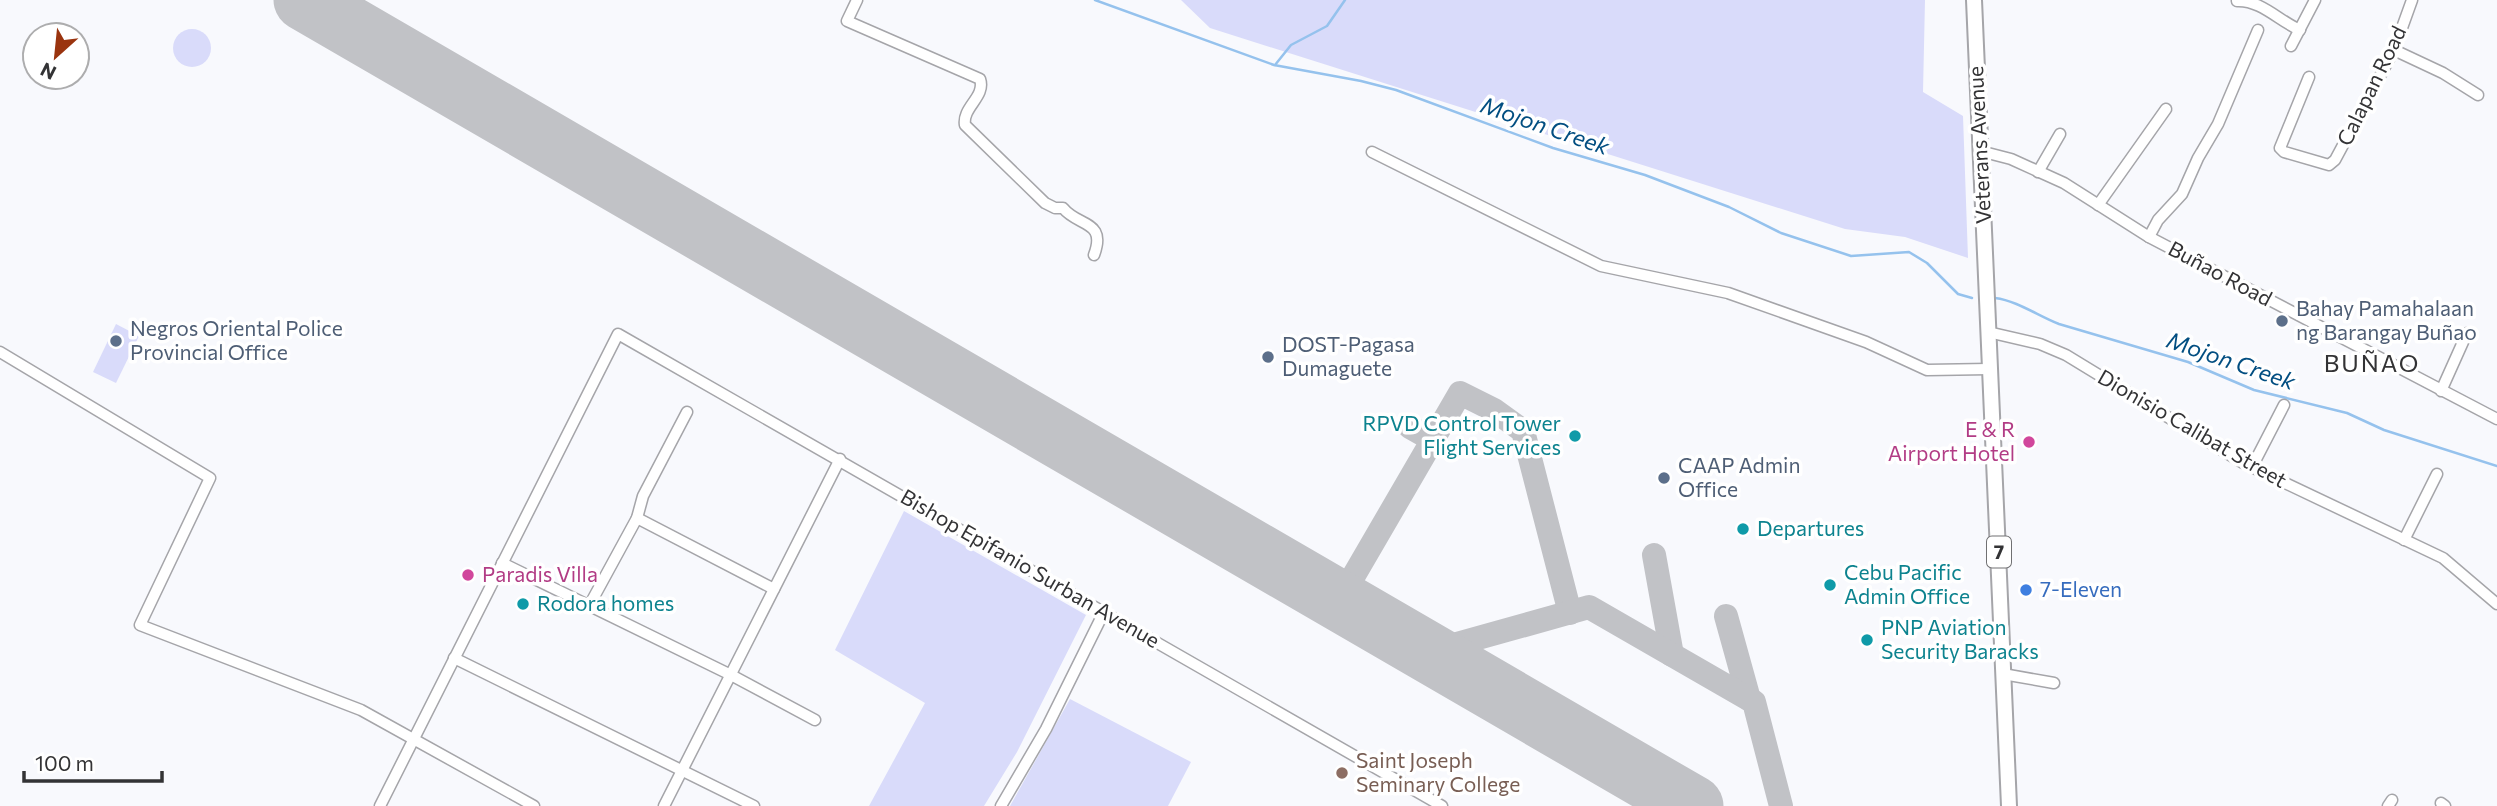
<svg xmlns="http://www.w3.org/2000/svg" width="2497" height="806" viewBox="0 0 2497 806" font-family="Commissioner,sans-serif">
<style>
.green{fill:#d9dbfa}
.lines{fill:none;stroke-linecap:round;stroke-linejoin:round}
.stream{stroke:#95c2ed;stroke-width:2.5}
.taxiway{stroke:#c1c2c6;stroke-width:24}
.runway{stroke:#c1c2c6;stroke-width:61}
.minor-casing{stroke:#a5a5a9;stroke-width:13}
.highway-casing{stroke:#a5a5a9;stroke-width:18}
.minor{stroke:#fff;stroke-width:10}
.highway{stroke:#fff;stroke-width:14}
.service-dot{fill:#5c6f8a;stroke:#fff;stroke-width:2.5}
.culture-dot{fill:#0f9aa8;stroke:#fff;stroke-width:2.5}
.hotel-dot{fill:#d1479c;stroke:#fff;stroke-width:2.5}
.shop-dot{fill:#3f7fe0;stroke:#fff;stroke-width:2.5}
.education-dot{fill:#8d6e63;stroke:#fff;stroke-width:2.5}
.labels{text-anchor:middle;stroke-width:7;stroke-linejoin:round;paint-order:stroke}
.shield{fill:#fff;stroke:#707072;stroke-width:2}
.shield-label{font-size:19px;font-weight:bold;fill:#333335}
.street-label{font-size:21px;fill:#333335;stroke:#fff}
.service-label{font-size:21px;fill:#4e5e75;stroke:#fff;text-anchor:start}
.culture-label{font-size:21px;fill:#0d838f;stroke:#fff;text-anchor:start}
.hotel-label{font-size:21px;fill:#b23c85;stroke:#fff;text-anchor:end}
.shop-label{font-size:21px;fill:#366cbe;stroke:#fff;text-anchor:start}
.education-label{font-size:21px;fill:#785e54;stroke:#fff;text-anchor:start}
.water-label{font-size:23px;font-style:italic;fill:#024e81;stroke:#fff}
.quarter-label{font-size:24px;letter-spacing:2px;fill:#333335;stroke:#fff}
</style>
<rect width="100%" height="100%" fill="#f8f9fd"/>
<g class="green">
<path d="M1181,0H1925L1923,92L1963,116L1968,258L1905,237L1845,229L1210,28Z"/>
<circle cx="192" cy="48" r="19"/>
<path d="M116,324L139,336L116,383L93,372Z"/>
<path d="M904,511L1086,615L1017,752L984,806H869L925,703L835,650Z"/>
<path d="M1070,699L1191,762L1168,806H1010Z"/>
</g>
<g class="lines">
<g class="stream">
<path d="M1095,0L1274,65L1361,81L1396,90L1553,148L1645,175L1729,207L1781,233L1851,256L1909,252L1927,263L1958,294L1972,298"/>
<path d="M1275,65L1291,45L1327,26L1345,0"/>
<path d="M1995,298C2018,301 2038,316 2059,324L2188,362L2254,390L2347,413L2384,430L2497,466"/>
</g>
<g class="taxiway">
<path d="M1410,427L1433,440"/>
<path d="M1654,555L1672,655"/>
<path d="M1339,601L1460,393L1494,410L1523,431L1570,613"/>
<path d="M1726,616L1749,699"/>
<path d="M1428,652L1589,607L1754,702L1781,806"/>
</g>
<path class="runway" d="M304,0L1693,806"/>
<g class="minor-casing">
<g id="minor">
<path d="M857,0L847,21L980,79C986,97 962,107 965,125L1045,203L1055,208H1063C1078,227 1107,220 1094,255"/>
<path d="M2237,1C2261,0 2279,21 2300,30"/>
<path d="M2291,46L2315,0"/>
<path d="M2394,50L2443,73L2478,95"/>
<path d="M2309,77L2280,148L2284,152L2329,165L2335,160L2394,50L2412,0"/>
<path d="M1980,151L2011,159L2064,183L2149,237L2497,419"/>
<path d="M1372,152L1601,266L1728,293L1866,342L1927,370L1989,369"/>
<path d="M2038,172L2060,134"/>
<path d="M2098,205L2166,109"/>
<path d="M2149,237L2158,220L2182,194L2198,158L2218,124L2258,30"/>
<path d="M1988,332L2040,344L2066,355L2243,463L2443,558L2497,604"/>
<path d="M0,352L210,478L140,625L361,710L534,806"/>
<path d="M2441,391L2467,333"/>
<path d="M2252,467L2284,405"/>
<path d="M637,518L774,589"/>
<path d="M2404,540L2437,474"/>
<path d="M502,563L731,675L815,720"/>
<path d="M589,606L637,518L643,496L687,412"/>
<path d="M454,658L754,806"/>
<path d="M2003,674L2054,683"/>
<path d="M2441,803L2445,806"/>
<path d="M380,806L618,334L1442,806"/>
<path d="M664,806L840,459"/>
<path d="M1001,806L1046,729L1104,612"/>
<path d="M2388,806L2392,800"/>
</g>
</g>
<g class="highway-casing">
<path id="highway" d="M1974,0L2009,806"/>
</g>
<use href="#minor" class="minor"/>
<use href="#highway" class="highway"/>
</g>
<g class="service-dot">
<circle cx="2282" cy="321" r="7"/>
<circle cx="116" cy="341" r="7"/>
<circle cx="1268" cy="357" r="7"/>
<circle cx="1664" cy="478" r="7"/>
</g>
<g class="culture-dot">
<circle cx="1575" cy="436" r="7"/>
<circle cx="1743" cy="529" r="7"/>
<circle cx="1830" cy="585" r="7"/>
<circle cx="523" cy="604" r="7"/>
<circle cx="1867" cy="640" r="7"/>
</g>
<g class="hotel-dot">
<circle cx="2029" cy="442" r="7"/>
<circle cx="468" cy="575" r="7"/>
</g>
<circle class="shop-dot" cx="2026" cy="590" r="7"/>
<circle class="education-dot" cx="1342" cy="773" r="7"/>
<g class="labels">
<rect class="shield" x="1987" y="536.5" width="24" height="31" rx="5"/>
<g class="shield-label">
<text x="1999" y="559">7</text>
</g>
<g class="street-label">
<text transform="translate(2372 86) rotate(-64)" y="7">Calapan Road</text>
<text transform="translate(1980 145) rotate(-93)" y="7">Veterans Avenue</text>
<text transform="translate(2220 274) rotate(28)" y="7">Buñao Road</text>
<text transform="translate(2192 429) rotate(30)" y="7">Dionisio Calibat Street</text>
<text transform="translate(1030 569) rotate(30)" y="7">Bishop Epifanio Surban Avenue</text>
</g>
<g class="service-label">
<text x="2296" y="316">Bahay Pamahalaan<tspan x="2296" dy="24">ng Barangay Buñao</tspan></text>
<text x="130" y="336">Negros Oriental Police<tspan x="130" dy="24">Provincial Office</tspan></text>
<text x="1282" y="352">DOST-Pagasa<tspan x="1282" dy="24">Dumaguete</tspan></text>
<text x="1678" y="473">CAAP Admin<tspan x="1678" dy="24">Office</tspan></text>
</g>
<g class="culture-label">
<text x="1561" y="431" text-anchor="end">RPVD Control Tower<tspan x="1561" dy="24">Flight Services</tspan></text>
<text x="1757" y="536">Departures</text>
<text x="1844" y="580">Cebu Pacific<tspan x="1844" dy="24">Admin Office</tspan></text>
<text x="537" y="611">Rodora homes</text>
<text x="1881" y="635">PNP Aviation<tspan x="1881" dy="24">Security Baracks</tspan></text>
</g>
<g class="hotel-label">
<text x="2015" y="437">E &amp; R<tspan x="2015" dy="24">Airport Hotel</tspan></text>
<text x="482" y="582" text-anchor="start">Paradis Villa</text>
</g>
<g class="shop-label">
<text x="2040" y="597">7-Eleven</text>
</g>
<g class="education-label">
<text x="1356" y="768">Saint Joseph<tspan x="1356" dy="24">Seminary College</tspan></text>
</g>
<g class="water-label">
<text transform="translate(1545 126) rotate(19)" y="8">Mojon Creek</text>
<text transform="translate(2231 361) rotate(19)" y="8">Mojon Creek</text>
</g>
<g class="quarter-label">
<text x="2372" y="372">BUÑAO</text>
</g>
</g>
<g transform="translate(56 56) rotate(207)"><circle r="33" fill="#ffffff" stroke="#adadae" stroke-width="2"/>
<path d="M0-5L12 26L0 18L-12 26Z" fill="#9a340f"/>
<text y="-10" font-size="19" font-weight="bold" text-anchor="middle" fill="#333335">N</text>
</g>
<path d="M24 771v10h138v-10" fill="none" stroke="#333335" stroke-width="3.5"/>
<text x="35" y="771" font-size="21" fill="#333335" stroke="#ffffff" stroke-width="5" paint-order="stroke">100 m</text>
</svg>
